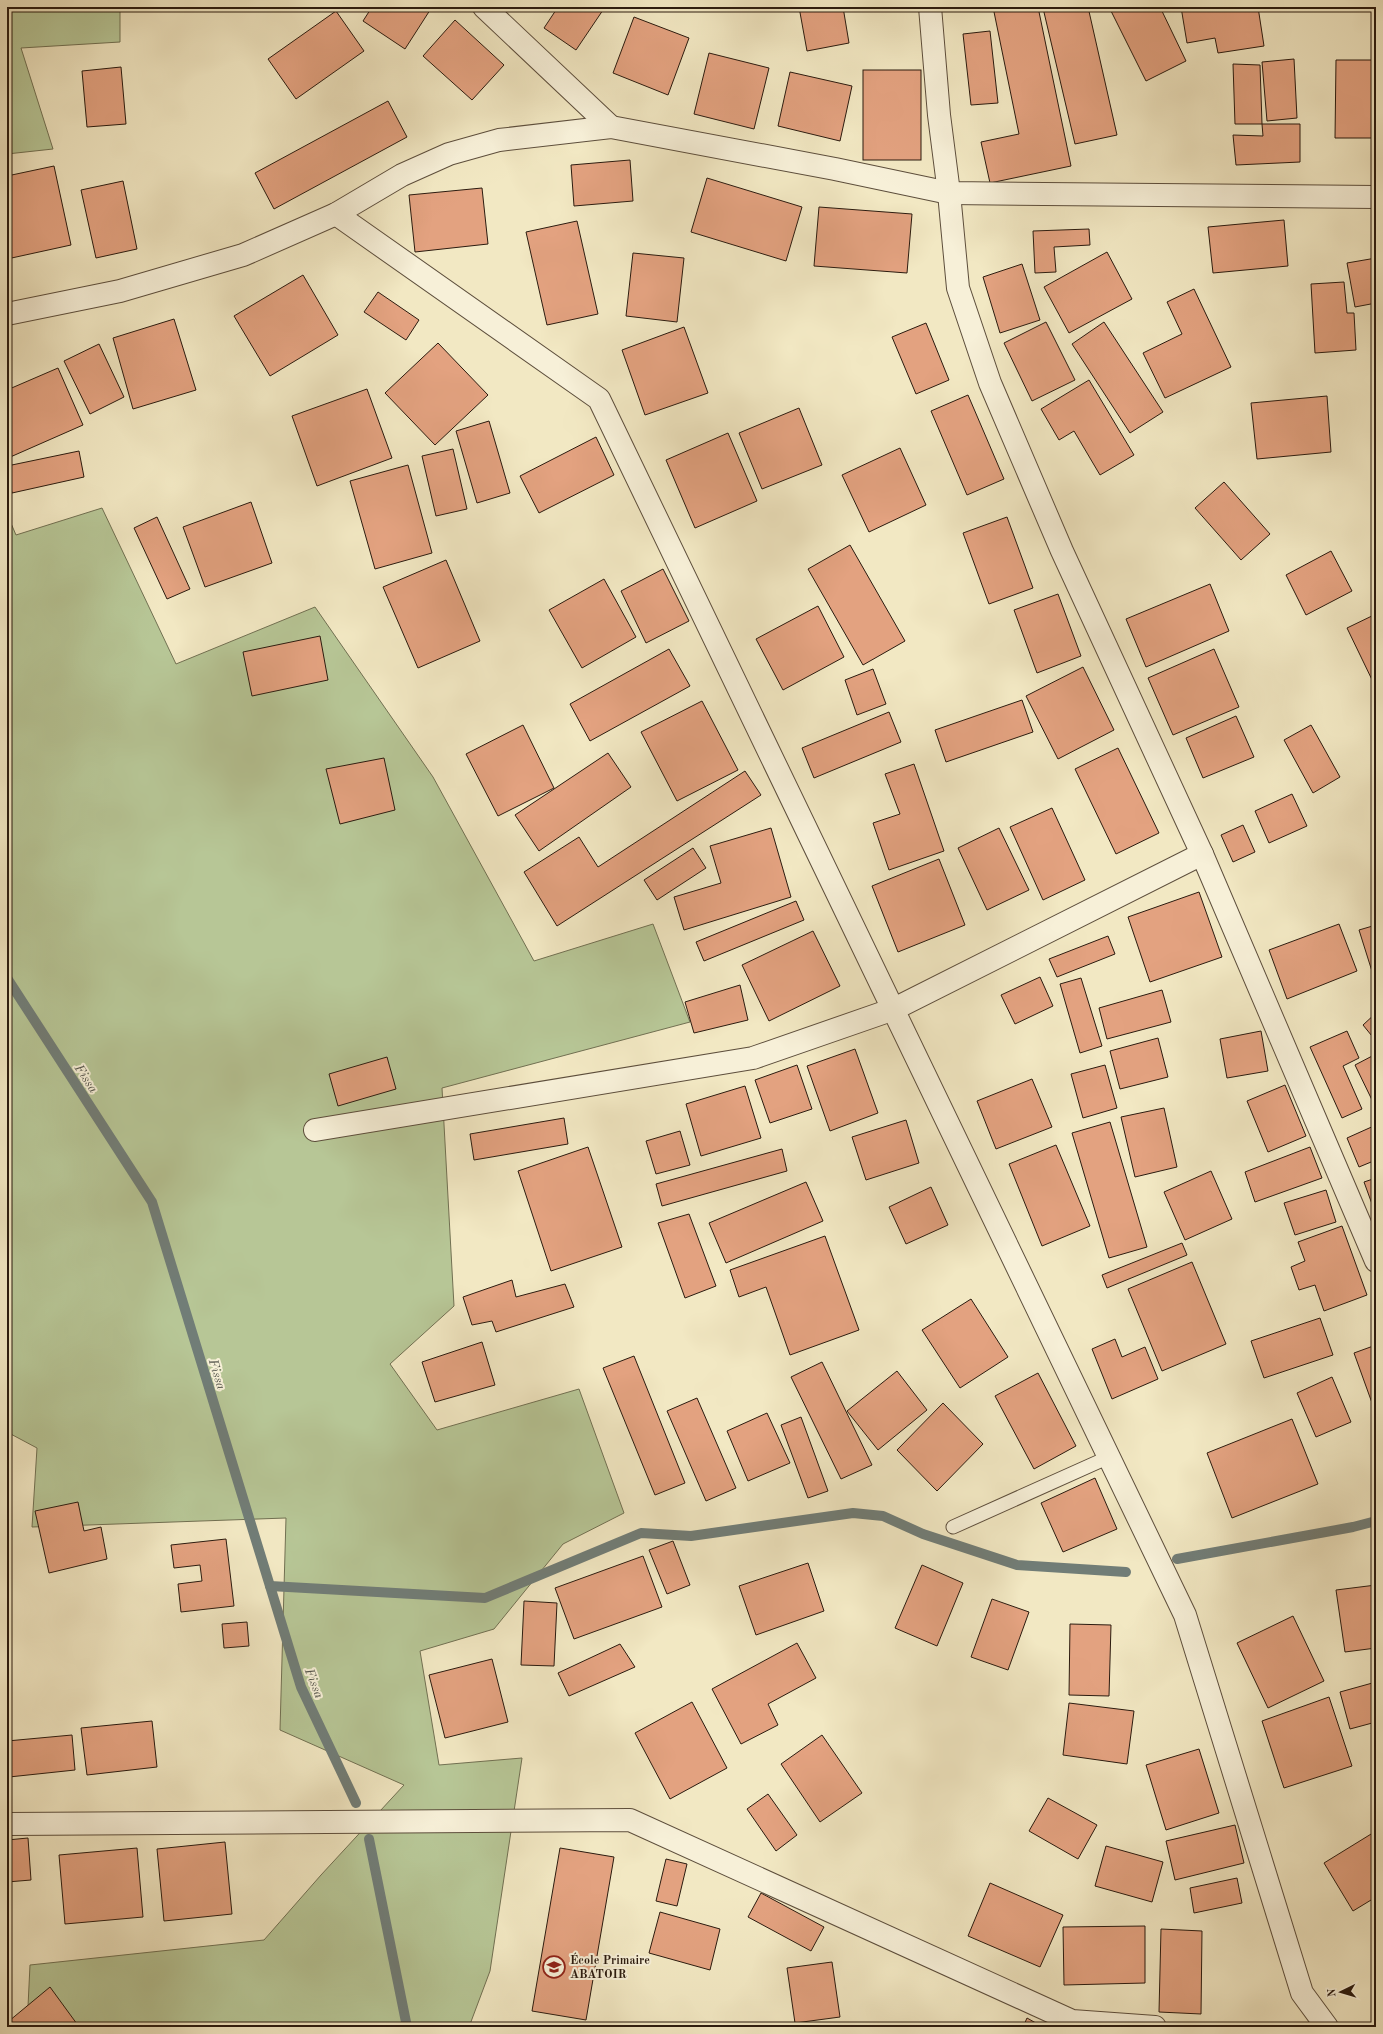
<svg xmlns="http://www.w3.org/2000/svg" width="1383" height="2034" viewBox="0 0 1383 2034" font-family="'Old Standard TT',serif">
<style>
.green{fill:#b7c696;stroke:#717052}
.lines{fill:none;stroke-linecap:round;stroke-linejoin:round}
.stream{stroke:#717d77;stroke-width:10}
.building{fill:#e3a280;stroke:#2b1b0f}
.service-casing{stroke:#5d4e3c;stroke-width:15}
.minor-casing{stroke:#5d4e3c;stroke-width:24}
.tertiary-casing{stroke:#5d4e3c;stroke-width:24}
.service{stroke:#f7f0d8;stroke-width:13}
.minor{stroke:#f7f0d8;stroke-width:22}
.tertiary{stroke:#f7f0d8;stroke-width:22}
.labels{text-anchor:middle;stroke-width:4;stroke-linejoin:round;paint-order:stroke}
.poi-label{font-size:12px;font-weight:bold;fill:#2b1b0f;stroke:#f7f0d8;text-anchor:start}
.water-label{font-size:13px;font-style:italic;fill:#54544c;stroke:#f7f0d8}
</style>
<rect width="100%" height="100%" fill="#f2e8c3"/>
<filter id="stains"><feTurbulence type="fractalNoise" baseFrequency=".005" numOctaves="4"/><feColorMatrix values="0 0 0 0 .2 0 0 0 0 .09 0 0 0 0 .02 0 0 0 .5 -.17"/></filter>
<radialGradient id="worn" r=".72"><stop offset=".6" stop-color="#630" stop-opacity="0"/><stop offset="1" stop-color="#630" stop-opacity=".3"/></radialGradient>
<g class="green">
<path d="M7,7H120V42L21,48L53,149L7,154Z"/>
<path d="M102,508L176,664L315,607L433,777L534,961L653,924L690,1022L442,1088L454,1306L390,1364L437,1430L579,1389L624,1513L563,1544L494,1629L420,1651L439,1765L522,1758L490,1971L469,2027H27L30,1965L264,1940L321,1875L404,1785L280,1730L286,1518L32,1527L37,1448L7,1432V514L16,535Z"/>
</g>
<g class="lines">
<g class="stream">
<path d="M7,978L152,1202L301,1687L356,1803"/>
<path d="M1177,1559L1353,1527L1376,1521"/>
<path d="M270,1586L485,1598L641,1533L691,1536L853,1513L883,1516L923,1534L1017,1565L1126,1572"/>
<path d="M369,1839L407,2027"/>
</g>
</g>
<g class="building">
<path d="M372,7H432L405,49L363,21Z"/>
<path d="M558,7H599L603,10L576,50L544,28Z"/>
<path d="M799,7H843L849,43L807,51Z"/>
<path d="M993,7H1038L1071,166L990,183L981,142L1019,134Z"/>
<path d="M1047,7H1088L1117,135L1075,144L1043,8Z"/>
<path d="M1109,7H1160L1186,61L1146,81Z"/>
<path d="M1181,7H1258L1264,46L1218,53L1215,38L1187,43Z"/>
<path d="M336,11L364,51L296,99L268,59Z"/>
<path d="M634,17L689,38L668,95L613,73Z"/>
<path d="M455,20L504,65L472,100L423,56Z"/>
<path d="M990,31L998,103L971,105L963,34Z"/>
<path d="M709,53L769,68L754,129L694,114Z"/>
<path d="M1294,59L1297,118L1267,121L1262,62Z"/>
<path d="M1336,60H1376V138H1335Z"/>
<path d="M1233,64L1260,65L1262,124H1235Z"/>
<path d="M121,67L126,124L87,127L82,71Z"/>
<rect x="863" y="70" width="58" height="90"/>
<path d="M790,72L852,86L840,141L778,126Z"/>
<path d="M388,101L407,137L274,209L255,173Z"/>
<path d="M1262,124H1300V162L1236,165L1233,135L1263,136Z"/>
<path d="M630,160L633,201L574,206L571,165Z"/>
<path d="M54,166L71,245L7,259V176Z"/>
<path d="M707,178L802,207L786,261L691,232Z"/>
<path d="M123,181L137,249L96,258L81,190Z"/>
<path d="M482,188L488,244L415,252L409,195Z"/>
<path d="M819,207L912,214L907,273L814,266Z"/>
<path d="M1284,220L1288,266L1213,273L1208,227Z"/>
<path d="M577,221L598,314L547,325L526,232Z"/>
<path d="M1089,229L1090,245L1054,247L1056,272L1035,273L1033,231Z"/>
<path d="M1107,252L1132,299L1069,333L1044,287Z"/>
<path d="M633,253L684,258L677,322L626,316Z"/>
<path d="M1376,258V303L1355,307L1347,263Z"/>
<path d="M1022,264L1040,320L1000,333L983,277Z"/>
<path d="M303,275L338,335L270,376L234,316Z"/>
<path d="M1344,282L1347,313H1354L1356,350L1315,353L1311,284Z"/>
<path d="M1194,289L1231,367L1165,398L1143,353L1182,334L1167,302Z"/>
<path d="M378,292L419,320L406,340L364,312Z"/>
<path d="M174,319L196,390L133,409L113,338Z"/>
<path d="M1046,322L1075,380L1032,401L1004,343Z"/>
<path d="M1104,322L1163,412L1130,433L1072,344Z"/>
<path d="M926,323L949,380L916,394L892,337Z"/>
<path d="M684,327L708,393L645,415L622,350Z"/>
<path d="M438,343L488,395L435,445L385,393Z"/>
<path d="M99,344L124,397L90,414L64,361Z"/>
<path d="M58,368L83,425L8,458L7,390Z"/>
<path d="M1089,380L1134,455L1100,475L1074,431L1059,440L1041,409Z"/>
<path d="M367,389L392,458L317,486L292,416Z"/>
<path d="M968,395L1004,479L967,495L931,411Z"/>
<path d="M1327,396L1331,452L1257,459L1251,403Z"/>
<path d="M799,408L822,465L762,489L739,433Z"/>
<path d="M489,421L510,493L477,503L456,431Z"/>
<path d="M728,433L757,501L695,528L666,460Z"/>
<path d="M596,437L614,475L539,513L520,476Z"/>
<path d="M900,448L926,505L869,532L842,475Z"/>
<path d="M453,449L467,509L436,516L422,456Z"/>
<path d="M79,451L84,477L12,493L7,466Z"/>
<path d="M408,465L432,553L375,569L350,481Z"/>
<path d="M1224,482L1270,534L1241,560L1195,508Z"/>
<path d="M251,502L272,563L205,587L183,527Z"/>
<path d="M157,517L190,589L167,599L134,528Z"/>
<path d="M1007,517L1033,588L989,604L963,533Z"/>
<path d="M850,545L905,641L863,665L808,569Z"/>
<path d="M1331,551L1352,591L1306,615L1286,575Z"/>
<path d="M446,560L480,641L418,668L383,587Z"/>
<path d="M663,569L689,621L646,643L621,591Z"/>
<path d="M604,579L636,637L582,668L549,610Z"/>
<path d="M1210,584L1229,631L1146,667L1126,619Z"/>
<path d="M1058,594L1081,656L1037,673L1014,610Z"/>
<path d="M818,606L844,657L783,690L756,639Z"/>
<path d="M1376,614V688L1347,628Z"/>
<path d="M320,636L328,680L252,696L243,652Z"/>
<path d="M669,649L690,686L590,741L570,704Z"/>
<path d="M1214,649L1239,707L1173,735L1148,678Z"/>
<path d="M1083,667L1114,730L1058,759L1026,696Z"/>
<path d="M873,669L886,704L857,715L845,680Z"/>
<path d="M1022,700L1033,732L946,762L935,730Z"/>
<path d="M702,701L738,770L677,801L641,732Z"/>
<path d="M889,712L901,742L814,778L802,748Z"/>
<path d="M1236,716L1254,757L1203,778L1186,738Z"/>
<path d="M523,725L554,788L498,816L466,754Z"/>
<path d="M1311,725L1340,777L1313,793L1284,740Z"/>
<path d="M1118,748L1159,833L1116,854L1075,769Z"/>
<path d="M608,753L631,787L539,851L515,815Z"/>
<path d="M384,758L395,810L340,824L326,769Z"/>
<path d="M914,764L944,851L889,870L873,823L900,814L885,774Z"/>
<path d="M745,771L761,795L557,926L524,872L579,837L598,867Z"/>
<path d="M1292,794L1307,826L1269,843L1255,811Z"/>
<path d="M1052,808L1085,880L1043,900L1010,827Z"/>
<path d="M1243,825L1255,852L1233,862L1221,835Z"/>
<path d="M771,828L791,897L684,930L674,897L721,883L710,846Z"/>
<path d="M999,828L1029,890L987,910L958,848Z"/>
<path d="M693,848L706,868L657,900L644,880Z"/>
<path d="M939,859L965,925L898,952L872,886Z"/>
<path d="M1199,892L1222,957L1150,982L1128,917Z"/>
<path d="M796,901L804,920L704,961L696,942Z"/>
<path d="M1339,924L1357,971L1287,999L1269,950Z"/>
<path d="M1376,925V984L1359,930Z"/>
<path d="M813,931L840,986L769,1021L742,965Z"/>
<path d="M1108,936L1115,954L1057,977L1049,959Z"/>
<path d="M1040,977L1053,1006L1015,1024L1001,995Z"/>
<path d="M1081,978L1102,1046L1080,1053L1060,984Z"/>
<path d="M740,985L748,1020L694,1033L685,1002Z"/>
<path d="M1162,990L1171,1022L1107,1039L1099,1008Z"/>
<path d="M1376,1013V1041L1363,1025Z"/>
<path d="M1261,1031L1268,1071L1227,1078L1220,1039Z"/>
<path d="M1347,1031L1359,1058L1343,1066L1362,1109L1342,1118L1310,1047Z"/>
<path d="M1158,1038L1168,1077L1120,1089L1110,1051Z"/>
<path d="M855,1049L878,1113L830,1131L807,1066Z"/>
<path d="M1376,1054V1101L1373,1102L1355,1065Z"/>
<path d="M387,1057L396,1089L338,1106L329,1074Z"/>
<path d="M797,1065L812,1109L770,1123L755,1080Z"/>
<path d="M1105,1065L1117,1108L1083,1118L1071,1074Z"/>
<path d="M1032,1079L1052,1127L996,1149L977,1101Z"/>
<path d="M1285,1085L1306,1136L1268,1152L1247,1101Z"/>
<path d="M745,1086L761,1138L701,1156L686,1104Z"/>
<path d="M1164,1108L1177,1167L1135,1177L1121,1117Z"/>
<path d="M564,1118L568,1144L474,1160L470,1134Z"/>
<path d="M906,1120L919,1163L866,1180L852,1137Z"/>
<path d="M1110,1122L1147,1247L1109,1258L1072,1133Z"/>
<path d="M1376,1125V1160L1359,1167L1347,1138Z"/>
<path d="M680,1131L690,1165L656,1174L646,1141Z"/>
<path d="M1056,1145L1090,1226L1042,1246L1009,1164Z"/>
<path d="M588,1147L622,1247L551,1271L518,1171Z"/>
<path d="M1310,1147L1322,1178L1255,1202L1245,1172Z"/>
<path d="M782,1149L787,1171L662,1206L656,1184Z"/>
<path d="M1211,1171L1232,1219L1185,1240L1164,1192Z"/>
<path d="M1376,1178V1215L1364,1182Z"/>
<path d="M806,1182L823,1221L726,1263L709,1223Z"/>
<path d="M931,1187L948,1225L906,1244L889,1207Z"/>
<path d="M1326,1190L1336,1222L1295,1235L1284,1203Z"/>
<path d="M689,1214L716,1286L685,1298L658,1223Z"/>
<path d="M1342,1226L1367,1295L1324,1311L1315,1285L1299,1290L1291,1267L1305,1261L1298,1242Z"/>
<path d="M825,1236L859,1330L790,1355L766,1287L739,1297L730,1270Z"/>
<path d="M1182,1243L1187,1255L1107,1288L1102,1275Z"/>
<path d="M1192,1262L1226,1344L1162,1371L1128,1289Z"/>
<path d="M512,1280L516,1297L565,1284L574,1307L496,1332L492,1321L472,1325L463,1297Z"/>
<path d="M971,1299L1008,1357L960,1388L922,1330Z"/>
<path d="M1320,1318L1333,1355L1264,1378L1251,1341Z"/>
<path d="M1115,1339L1122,1357L1145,1347L1158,1379L1112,1399L1092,1349Z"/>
<path d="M482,1342L495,1385L435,1402L422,1362Z"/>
<path d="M1376,1345V1414L1354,1353Z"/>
<path d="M634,1356L685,1483L655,1495L603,1368Z"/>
<path d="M822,1362L872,1465L841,1479L791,1377Z"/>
<path d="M897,1371L927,1410L878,1450L847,1411Z"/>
<path d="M1038,1373L1076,1446L1034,1469L995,1396Z"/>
<path d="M1332,1377L1351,1422L1316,1437L1297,1393Z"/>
<path d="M697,1398L736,1488L706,1501L667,1411Z"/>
<path d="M943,1403L983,1444L937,1491L897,1450Z"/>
<path d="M767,1413L790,1463L748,1481L727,1431Z"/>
<path d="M801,1417L828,1491L808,1498L781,1425Z"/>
<path d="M1292,1419L1318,1484L1232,1518L1207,1453Z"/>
<path d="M1095,1478L1117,1529L1063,1552L1041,1503Z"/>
<path d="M78,1502L84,1531L101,1527L107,1559L49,1573L35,1511Z"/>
<path d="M226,1539L234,1606L181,1612L178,1584L202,1581L200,1565L174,1568L171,1545Z"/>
<path d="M673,1541L690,1585L667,1594L649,1550Z"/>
<path d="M643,1556L662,1607L574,1639L555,1588Z"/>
<path d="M808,1563L824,1611L756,1635L739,1586Z"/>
<path d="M922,1565L963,1583L937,1646L895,1628Z"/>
<path d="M1376,1585V1648L1345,1652L1336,1590Z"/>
<path d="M992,1599L1029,1612L1008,1670L971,1657Z"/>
<path d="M524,1601L557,1603L554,1666L521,1665Z"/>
<path d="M1293,1616L1324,1681L1268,1708L1237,1643Z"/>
<path d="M247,1622L249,1646L224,1648L222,1624Z"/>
<path d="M1070,1624L1111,1625L1109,1696L1069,1695Z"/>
<path d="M797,1643L816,1678L768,1704L778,1725L741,1744L712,1689Z"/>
<path d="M620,1644L635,1667L569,1696L558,1673Z"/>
<path d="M492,1659L508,1722L445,1738L429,1675Z"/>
<path d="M1376,1682V1722L1350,1729L1340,1692Z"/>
<path d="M1329,1697L1352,1766L1284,1788L1262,1721Z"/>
<path d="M692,1702L727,1768L670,1799L635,1733Z"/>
<path d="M1069,1703L1134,1711L1127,1764L1063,1755Z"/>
<path d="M152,1721L157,1767L87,1775L81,1728Z"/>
<path d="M72,1735L75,1770L9,1777L7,1741Z"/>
<path d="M822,1735L862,1793L820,1822L781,1764Z"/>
<path d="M1199,1749L1219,1813L1166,1830L1146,1765Z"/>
<path d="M768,1794L797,1835L776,1851L747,1809Z"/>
<path d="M1048,1798L1097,1825L1078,1859L1029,1831Z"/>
<path d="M1235,1825L1244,1863L1175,1880L1166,1841Z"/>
<path d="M1376,1831V1897L1353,1911L1324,1863Z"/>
<path d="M28,1838L31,1880L7,1882V1840Z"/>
<path d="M225,1842L232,1914L164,1921L157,1849Z"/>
<path d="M1106,1846L1163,1862L1152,1902L1095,1886Z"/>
<path d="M137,1848L143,1917L65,1924L59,1855Z"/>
<path d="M560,1848L614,1857L586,2020L532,2011Z"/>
<path d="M666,1859L687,1864L677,1906L656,1901Z"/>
<path d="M1237,1878L1242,1903L1194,1913L1190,1888Z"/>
<path d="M990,1883L1063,1915L1040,1967L968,1936Z"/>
<path d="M761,1893L824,1927L811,1951L748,1917Z"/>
<path d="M660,1912L720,1929L710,1970L649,1953Z"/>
<path d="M1145,1926V1983L1064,1985L1063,1927Z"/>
<path d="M1161,1929L1202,1931L1201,2014L1159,2012Z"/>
<path d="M832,1962L840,2017L795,2023L787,1968Z"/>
<path d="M50,1987L77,2024L73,2027H14L9,2021Z"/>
<path d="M1027,2018L1043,2027H1023Z"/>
</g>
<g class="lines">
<g class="service-casing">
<path id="service" d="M953,1527L1109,1457"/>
</g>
<g class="minor-casing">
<g id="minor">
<path d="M484,7L611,127"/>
<path d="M930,7L939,115L949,193L958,288L990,383L1062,551L1202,854L1376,1261"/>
<path d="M336,214L599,399L1185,1615L1302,1993L1327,2027"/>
<path d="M315,1130L753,1058L894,1009L1202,854"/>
<path d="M7,1824L630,1820L1072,2021L1155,2027"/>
</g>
</g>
<g class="tertiary-casing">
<path id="tertiary" d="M7,314L120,291L243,255L336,214L402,175L449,154L499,140L611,127L835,169L949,193L1376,197"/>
</g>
<use href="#service" class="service"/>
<use href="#minor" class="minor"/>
<use href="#tertiary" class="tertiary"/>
</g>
<defs>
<g id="school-ring" transform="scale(1.15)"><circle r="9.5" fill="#f7f0d8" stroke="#8f2418" stroke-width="1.5"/><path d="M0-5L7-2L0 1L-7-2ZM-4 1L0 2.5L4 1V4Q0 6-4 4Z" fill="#8f2418"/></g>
</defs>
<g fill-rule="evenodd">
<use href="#school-ring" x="554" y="1967"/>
</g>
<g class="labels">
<g class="poi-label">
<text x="570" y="1964">École Primaire<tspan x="570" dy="14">ABATOIR</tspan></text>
</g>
<g class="water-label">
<text transform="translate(87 1078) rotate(57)" y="5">Fissa</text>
<text transform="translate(218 1374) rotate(73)" y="5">Fissa</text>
<text transform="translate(315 1683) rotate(69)" y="5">Fissa</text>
</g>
</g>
<rect width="1383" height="2034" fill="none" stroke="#f2e8c3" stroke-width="24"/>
<rect x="8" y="8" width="1367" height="2018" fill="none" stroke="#2b1b0f" stroke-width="2"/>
<rect x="12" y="12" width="1359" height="2010" fill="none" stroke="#2b1b0f"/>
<g transform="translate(1341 1992) rotate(265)" stroke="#f7f0d8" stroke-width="3" paint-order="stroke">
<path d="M0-3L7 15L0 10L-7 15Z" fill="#2b1b0f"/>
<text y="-6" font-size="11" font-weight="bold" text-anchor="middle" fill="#2b1b0f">N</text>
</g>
<rect width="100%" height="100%" filter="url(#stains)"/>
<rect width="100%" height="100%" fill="url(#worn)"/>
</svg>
